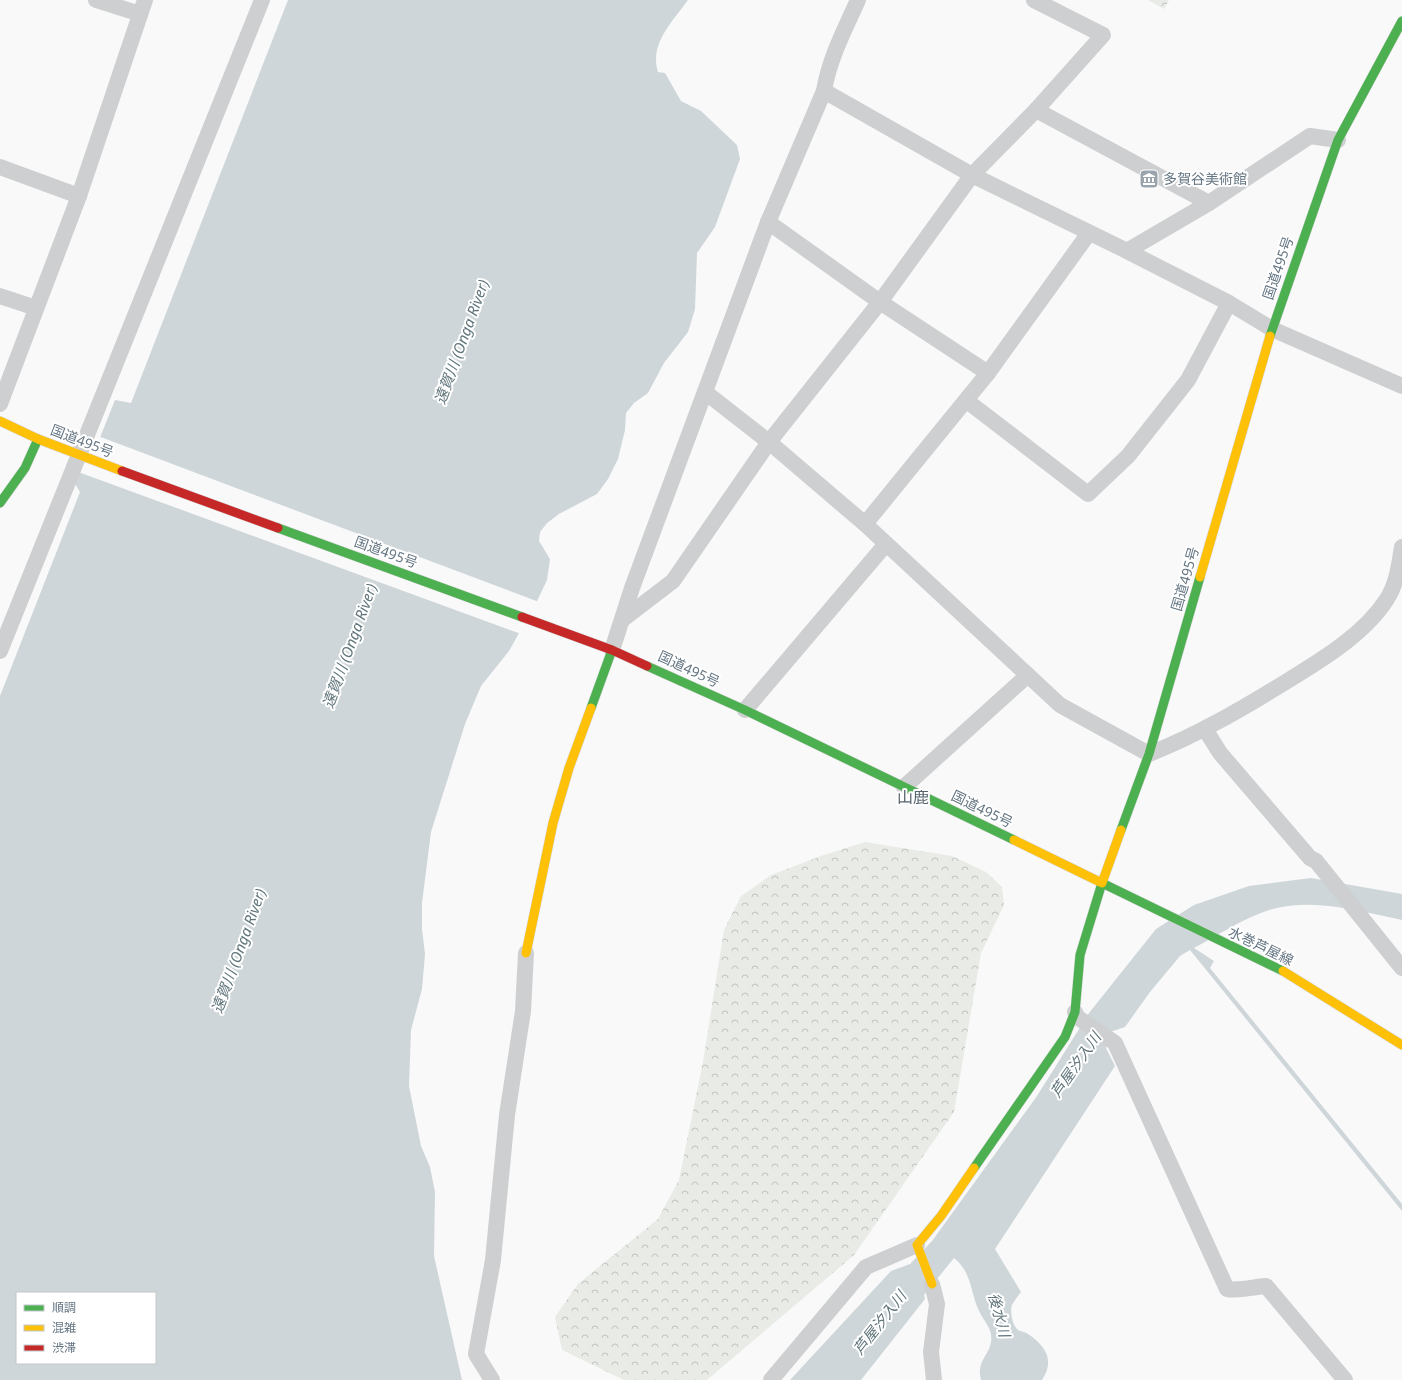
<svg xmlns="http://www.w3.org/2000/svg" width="1402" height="1380" viewBox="0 0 1402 1380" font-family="'Noto Sans','Noto Sans JP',sans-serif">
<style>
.forest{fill:url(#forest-crowns)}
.water{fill:#ced6d9;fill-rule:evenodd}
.pier{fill:#f9f9f9}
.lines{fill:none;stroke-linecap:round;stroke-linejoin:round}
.fast-casing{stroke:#d5d6d7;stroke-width:10}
.slow-casing{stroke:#d5d6d7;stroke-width:10}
.jam-casing{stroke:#d5d6d7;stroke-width:10}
.street{stroke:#cecfd0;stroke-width:16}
.fast{stroke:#4caf50;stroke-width:9}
.slow{stroke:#ffc107;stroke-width:9}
.jam{stroke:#c62828;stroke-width:9}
.labels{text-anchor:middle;stroke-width:4;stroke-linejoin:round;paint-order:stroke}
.poi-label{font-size:14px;fill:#657683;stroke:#fff;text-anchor:start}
.street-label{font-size:14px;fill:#657683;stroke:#fff}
.water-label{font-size:15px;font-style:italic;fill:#60757c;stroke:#fff}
.quarter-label{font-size:16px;fill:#57646e;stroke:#fff}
</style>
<defs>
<pattern id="forest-crowns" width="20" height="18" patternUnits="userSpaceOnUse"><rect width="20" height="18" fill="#e8ebe6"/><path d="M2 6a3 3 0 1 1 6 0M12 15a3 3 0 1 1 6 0" fill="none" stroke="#c0c3c0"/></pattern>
</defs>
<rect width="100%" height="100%" fill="#f9f9f9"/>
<g class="forest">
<path d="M1148,0H1169L1164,9Z"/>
<path d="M865,842L952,856L986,872L1002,887L1004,905L981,953L954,1112L854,1255L707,1380H624L562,1350L555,1317L578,1284L658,1219L679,1180L703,1062L724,930L741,896L771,875L821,856Z"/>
</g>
<g class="water">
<path d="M288,0H688C673,21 649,44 658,72L665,73L681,101L701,111L737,145L740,159L715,227L697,253L695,309L688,332L664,363L648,393L634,403L626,413L625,430L618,459L608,479L597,494L559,514L547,523L540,532L539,541L550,559L547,580L538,599L509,651L481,686L465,724L431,832L422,903V929L425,954L422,989L411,1030L409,1086L421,1146L430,1167L435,1192L434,1256L462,1380H0V696L80,492L67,471L95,450L115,400L131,403ZM17,1293H155V1363H17Z"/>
<path d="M1311,878L1402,894V920C1358,911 1305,895 1261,913C1238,922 1216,936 1194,948L1214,961L1210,968L1402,1204V1211L1190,950L1180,956L1150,992L1125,1027L1110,1032L1106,1048L1115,1066L995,1249L1021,1292C1018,1296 1014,1301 1012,1305C1010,1311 1012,1324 1017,1329C1020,1332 1024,1331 1028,1334C1046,1346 1055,1361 1042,1380H981C976,1361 989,1356 991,1342C993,1328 984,1322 979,1311C970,1292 972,1272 954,1258L924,1295L925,1299L861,1380H790L891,1271L910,1264L932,1241L1037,1096L1089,1013L1156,929L1194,905L1249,886Z"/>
</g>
<path class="pier" d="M98,436L539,602L521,634L70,469L79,442L94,447Z"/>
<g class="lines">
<g class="fast-casing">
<g id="fast">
<path d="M1270,336L1338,140L1402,21"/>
<path d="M0,503L25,468L38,439"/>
<path d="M278,528L522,617"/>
<path d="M647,666L745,710L1014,840"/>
<path d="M591,708L612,650"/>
<path d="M1121,830L1149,754L1200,577"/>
<path d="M974,1168L1065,1037L1075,1012L1080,955L1102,883L1283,971"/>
</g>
</g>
<g class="slow-casing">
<g id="slow">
<path d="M0,421L38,439L122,471"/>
<path d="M1200,577L1270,336"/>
<path d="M1014,840L1102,883L1121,830"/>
<path d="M526,953L553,823L569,768L591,708"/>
<path d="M1283,971L1402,1045"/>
<path d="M932,1284L917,1245L941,1216L974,1168"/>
</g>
</g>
<g class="jam-casing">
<g id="jam">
<path d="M122,471L278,528"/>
<path d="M522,617L612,650L647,666"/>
</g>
</g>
<g class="street">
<path d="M96,0L140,14"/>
<path d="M824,91L972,175L1127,251L1209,203L1310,136L1338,140"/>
<path d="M1036,110L1209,203"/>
<path d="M0,167L79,196"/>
<path d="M768,222L880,302L988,373"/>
<path d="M1127,251L1229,303L1272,329L1402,386"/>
<path d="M0,296L36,308"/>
<path d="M705,392L769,442L865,524L1060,705L1149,754C1197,735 1240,710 1284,683C1320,661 1364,635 1387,599C1397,584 1399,564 1402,547"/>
<path d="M967,401L1088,494L1128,456L1188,380L1229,303"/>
<path d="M0,404L79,196L145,0"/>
<path d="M865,524L988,373L1089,233"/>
<path d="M622,620L673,581L769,442L880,302L972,175L1036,110L1103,35L1034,0"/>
<path d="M612,650L632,588L768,222L824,91C829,59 845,29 858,0"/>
<path d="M0,651L262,0"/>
<path d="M745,710L886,544"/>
<path d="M1205,729L1220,753L1310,858L1316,861L1402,968"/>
<path d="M904,787L1028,675"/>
<path d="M1075,1012L1077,1017L1115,1043L1227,1289C1240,1291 1253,1287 1266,1286L1345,1380"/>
<path d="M932,1284L937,1304L931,1352L934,1380"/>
<path d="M492,1380L476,1354L493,1260L507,1115L523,1011L526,953"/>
<path d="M771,1380L866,1267L917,1245"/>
</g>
<use href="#fast" class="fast"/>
<use href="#slow" class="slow"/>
<use href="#jam" class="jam"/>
</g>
<defs>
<g id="museum-square" transform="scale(1)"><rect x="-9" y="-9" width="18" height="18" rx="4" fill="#99a4ac" stroke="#fff"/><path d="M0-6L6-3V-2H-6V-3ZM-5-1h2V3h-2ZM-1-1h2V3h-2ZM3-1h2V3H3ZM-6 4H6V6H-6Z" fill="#fff"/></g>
</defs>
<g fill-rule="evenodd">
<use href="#museum-square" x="1149" y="179"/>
</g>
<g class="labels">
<g class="poi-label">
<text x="1163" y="184">多賀谷美術館</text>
</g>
<g class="street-label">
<text transform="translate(1278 268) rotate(-71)" y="5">国道495号</text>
<text transform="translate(82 441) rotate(21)" y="5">国道495号</text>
<text transform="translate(386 552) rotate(20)" y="5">国道495号</text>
<text transform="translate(1185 579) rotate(-74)" y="5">国道495号</text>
<text transform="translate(689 669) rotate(25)" y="5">国道495号</text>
<text transform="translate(982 809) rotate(26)" y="5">国道495号</text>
<text transform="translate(1261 946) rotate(26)" y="5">水巻芦屋線</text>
</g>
<g class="water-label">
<text transform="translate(462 342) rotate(-70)" y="5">遠賀川 (Onga River)</text>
<text transform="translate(350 646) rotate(-70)" y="5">遠賀川 (Onga River)</text>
<text transform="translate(239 951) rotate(-70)" y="5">遠賀川 (Onga River)</text>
<text transform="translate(1076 1065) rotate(-55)" y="5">芦屋汐入川</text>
<text transform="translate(999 1315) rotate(75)" y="5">後水川</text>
<text transform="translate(880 1323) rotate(-52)" y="5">芦屋汐入川</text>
</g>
<g class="quarter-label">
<text x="913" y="803">山鹿</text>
</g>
</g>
<rect x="16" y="1292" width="140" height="72" fill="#ffffff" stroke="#c1c8cd"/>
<rect x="24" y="1305" width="20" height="6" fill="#4caf50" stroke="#c1c8cd"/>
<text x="52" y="1312" font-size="12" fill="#657683">順調</text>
<rect x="24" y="1325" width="20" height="6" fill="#ffc107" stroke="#c1c8cd"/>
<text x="52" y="1332" font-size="12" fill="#657683">混雑</text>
<rect x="24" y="1345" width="20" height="6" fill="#c62828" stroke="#c1c8cd"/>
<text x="52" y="1352" font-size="12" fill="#657683">渋滞</text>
</svg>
